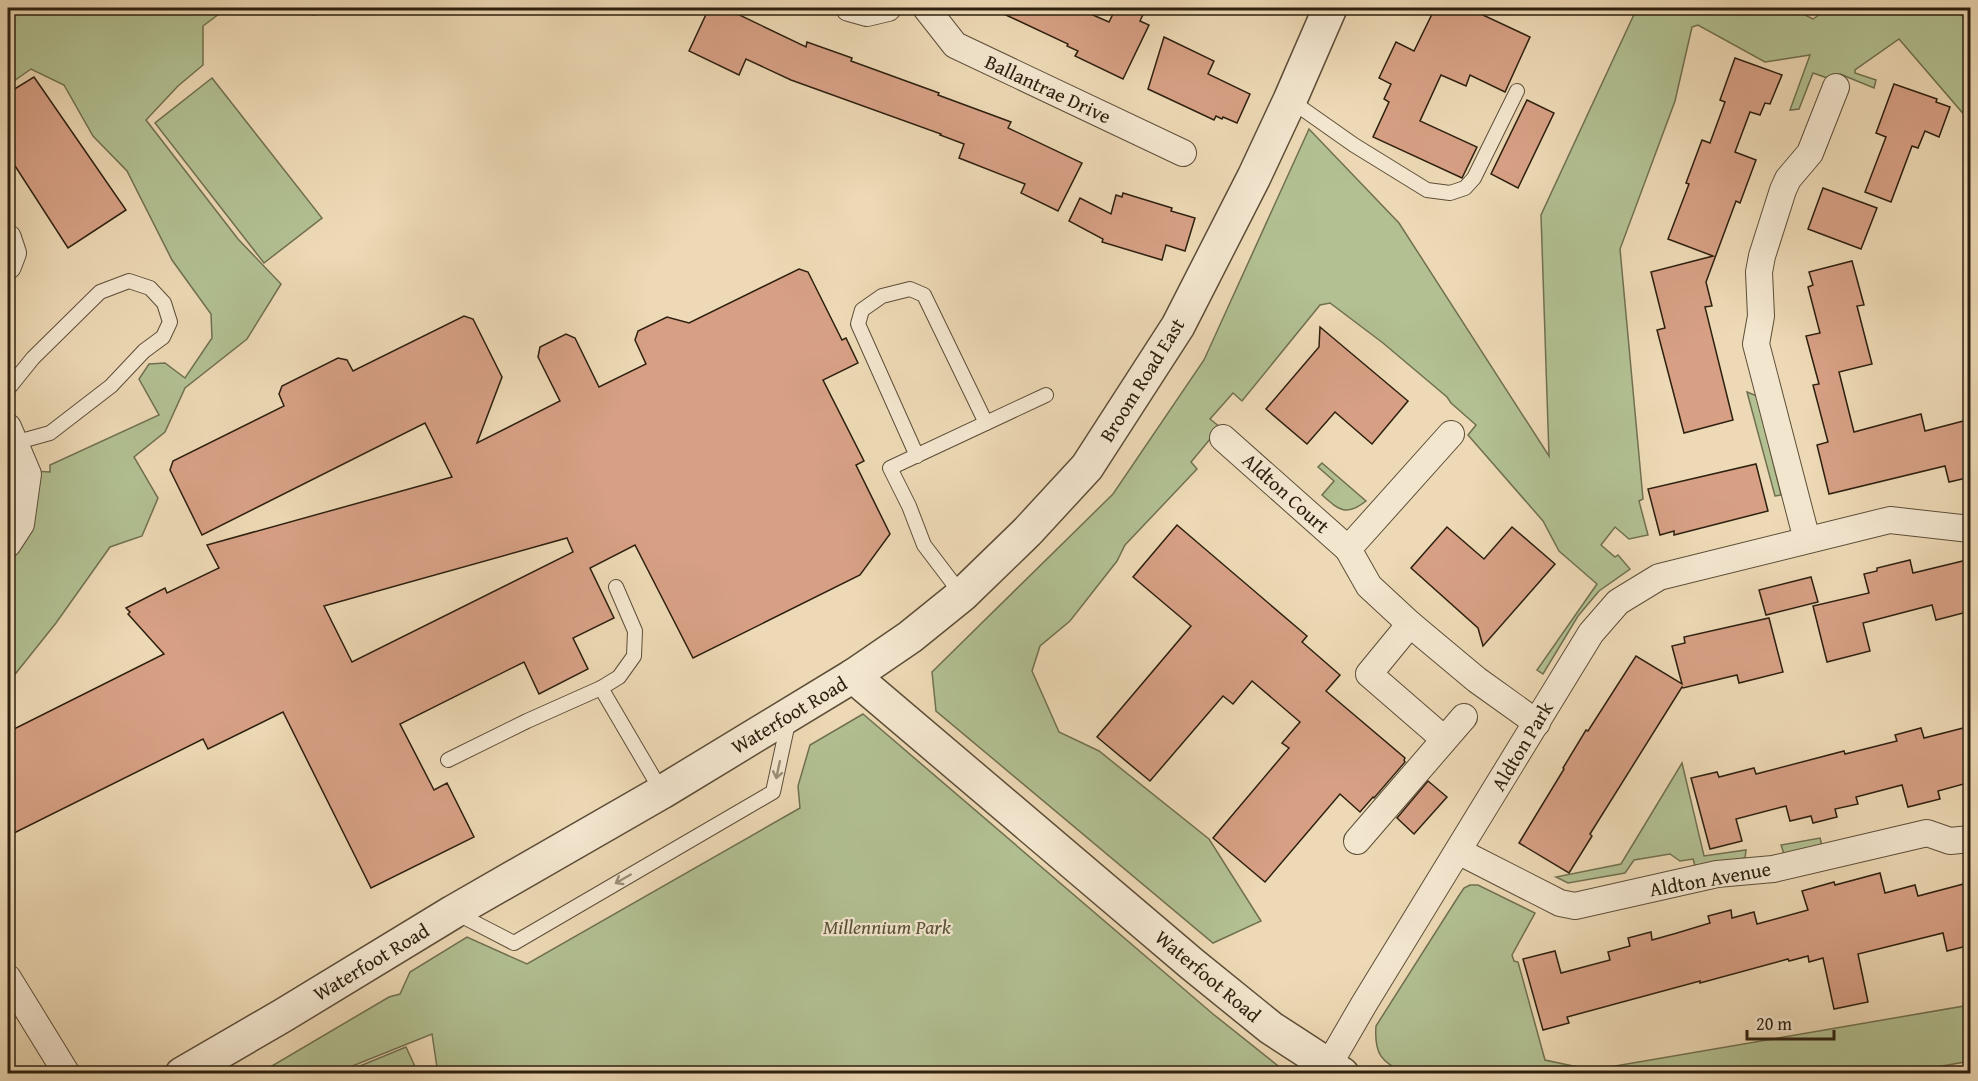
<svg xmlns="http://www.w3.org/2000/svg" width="1978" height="1081" viewBox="0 0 1978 1081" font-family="'Gentium Book Plus',serif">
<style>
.green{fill:#b2c092;stroke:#707050;stroke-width:1.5}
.building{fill:#d7a085;stroke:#2d200f;stroke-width:1.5;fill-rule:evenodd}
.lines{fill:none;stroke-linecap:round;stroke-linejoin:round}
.service-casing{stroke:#5d4e38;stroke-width:16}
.minor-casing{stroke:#5d4e38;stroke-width:28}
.tertiary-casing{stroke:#5d4e38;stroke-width:36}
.service{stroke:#f3e6cf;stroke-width:14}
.minor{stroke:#f3e6cf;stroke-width:26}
.tertiary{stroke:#f3e6cf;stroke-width:33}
.oneway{stroke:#9a8d79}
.labels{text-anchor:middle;stroke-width:4.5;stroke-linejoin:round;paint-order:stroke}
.street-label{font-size:20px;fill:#2d200f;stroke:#f3e6cf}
.park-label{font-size:20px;font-style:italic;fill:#555036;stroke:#f3e6cf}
</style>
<rect width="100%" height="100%" fill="#edd9b5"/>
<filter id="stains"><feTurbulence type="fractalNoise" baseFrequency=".00333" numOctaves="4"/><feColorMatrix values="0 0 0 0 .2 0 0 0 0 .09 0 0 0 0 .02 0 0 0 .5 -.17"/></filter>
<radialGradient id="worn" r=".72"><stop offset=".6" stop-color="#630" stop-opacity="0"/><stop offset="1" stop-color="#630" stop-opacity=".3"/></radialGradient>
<g class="green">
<path d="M8,8H227L203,26V65L178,86L146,120L238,239L281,284L247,339L185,388L165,432L134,457L158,498L142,536L110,547L56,623L8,683V456L15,470L50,472V465L159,415L139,379L149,364L165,363L185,378L212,338L211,314L172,260L127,171L93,136L64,85L31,69L8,85Z"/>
<path d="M260,8H323L315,15L274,11Z"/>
<path d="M1637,8H1791L1813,19L1829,8H1955L1970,24V119L1967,118L1899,39L1855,70V73L1876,80L1874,88L1840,74L1836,81L1813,73L1799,109L1790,110L1810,55L1765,62L1698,25L1692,27L1675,101L1620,249L1643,499L1639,501L1648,535L1629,539L1615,527L1601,545L1615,557L1618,555L1630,569L1599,591L1578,616L1543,674L1537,670L1597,584L1559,551L1543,521L1468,435L1476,425L1451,403L1447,397L1383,343L1330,303L1320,305L1242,401L1233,393L1210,419L1220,427L1191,462L1197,469L1125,545L1117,561L1070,621L1040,646L1032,671L1059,732L1099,751L1209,839L1261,921L1213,943L936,711L932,672L1113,494L1204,360L1309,129L1399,223L1549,456L1541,215Z"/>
<path d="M212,78L322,218L264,263L155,123Z"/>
<path d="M1747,392L1757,396L1781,495L1775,496Z"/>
<path d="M1322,463L1366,501C1346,517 1339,510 1322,495L1334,481L1318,467Z"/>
<path d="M863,714L1213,1014L1287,1073L438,1074L432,1034L335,1073H260L389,997L400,994L410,972L467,937L527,964L800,808L798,786L810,745Z"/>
<path d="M1682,763L1704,856L1746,850L1745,858L1695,866L1693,859L1680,861L1670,854L1634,860L1625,873L1568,883L1556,877L1621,864Z"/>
<path d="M1820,838L1822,846L1784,854L1781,845Z"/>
<path d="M1470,885H1478L1535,913L1512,955L1514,961L1518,962L1545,1060L1592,1070L1970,1005V1061L1898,1074L1406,1073C1381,1063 1374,1053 1376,1026L1458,897L1464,888Z"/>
<path d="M406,1047L418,1073H343Z"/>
</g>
<g class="building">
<path d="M709,8H725L806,47L807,42L852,58L851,61L939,93L938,95L1011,122L1008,128L1082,163L1058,211L1021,193L1025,184L959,158L964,144L940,135L941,134L791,80L746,59L739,75L689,51Z"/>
<path d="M991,8H1077L1109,22L1116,8H1146L1140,21L1149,25L1123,79L1075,56L1078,51L1067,46L1068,44Z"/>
<path d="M1435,8H1468L1530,37L1505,92L1470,75L1466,86L1441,75L1420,121L1477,147L1462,178L1373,137L1389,102L1384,99L1391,84L1379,78L1396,42L1414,51Z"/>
<path d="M1164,37L1214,61L1208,74L1250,94L1237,123L1223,117L1222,119L1216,116L1214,120L1148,89Z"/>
<path d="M1735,58L1782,75L1770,104L1765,103L1760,115L1750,112L1735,152L1756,160L1740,203L1736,201L1706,282L1712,306L1705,307L1733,420L1684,433L1657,330L1665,328L1651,272L1713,256L1668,239L1689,184L1686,183L1702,140L1710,143L1725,102L1720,100Z"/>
<path d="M34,77L126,210L68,248L8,155V93Z"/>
<path d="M1894,84L1937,99L1936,102L1950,107L1939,137L1925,131L1918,148L1912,146L1891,202L1865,192L1886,137L1876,133Z"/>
<path d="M1527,100L1554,113L1518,188L1491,174Z"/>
<path d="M1823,188L1877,208L1861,249L1808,229Z"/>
<path d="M1123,193L1172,208L1171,211L1195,218L1185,251L1166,245L1162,260L1102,242L1103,239L1069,221L1080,198L1111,214L1116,195L1122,197Z"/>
<path d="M1852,261L1864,305L1857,306L1872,364L1839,372L1854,432L1921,414L1925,431L1971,419V477L1949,482L1945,466L1829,494L1817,445L1828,442L1813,385L1819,384L1806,336L1820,333L1808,287L1813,285L1809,272Z"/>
<path d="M799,269L808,272L842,340L846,338L858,363L823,380L864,461L856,465L890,534L860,575L693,658L635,545L590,568L614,618L573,638L588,669L539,694L524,662L400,724L434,790L447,783L474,837L371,888L283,712L208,749L203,739L8,836V732L164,654L128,614L130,612L126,608L165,588L167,593L219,568L207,545L452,477L425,423L202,535L170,470L173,461L284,406L279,394L282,386L338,358L347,360L353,371L464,316L473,319L502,377L477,443L560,401L538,357L540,347L566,334L575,338L599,387L646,364L635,340L638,331L667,317L689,323ZM567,538L573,552L352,662L324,606Z"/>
<path d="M1320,327L1408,401L1372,444L1335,412L1307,444L1266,409L1319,347Z"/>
<path d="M1756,464L1768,511L1674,535V531L1660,535L1648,489Z"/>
<path d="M1177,525L1307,636L1302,642L1340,675L1326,691L1405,758L1404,760L1405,762L1374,798L1373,797L1360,812L1340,794L1265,882L1213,838L1289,748L1282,743L1300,722L1252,681L1233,704L1223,696L1150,781L1097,737L1191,626L1133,577Z"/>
<path d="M1447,527L1484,559L1512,527L1555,564L1483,646L1478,628L1411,568Z"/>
<path d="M1971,559V611L1936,620L1932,605L1863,623L1870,651L1827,662L1813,606L1869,593L1864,574L1877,571V568L1910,560L1913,573Z"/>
<path d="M1811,577L1818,602L1766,615L1759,590Z"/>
<path d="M1769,618L1783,672L1739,683L1737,675L1683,688L1682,687L1590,834L1592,836L1569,873L1519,843L1564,769L1563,768L1586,730L1588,731L1636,656L1682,684L1672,646L1685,643L1684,637Z"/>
<path d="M1971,726V782L1938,791L1940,799L1908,807L1902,785L1856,797L1858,804L1835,809L1837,817L1813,823L1811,816L1790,821L1786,806L1736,819L1742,841L1710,849L1691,778L1717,772L1719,777L1754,768L1756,774L1844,751L1845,754L1897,741L1895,735L1921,728L1924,738Z"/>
<path d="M1428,781L1447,797L1414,834L1397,818Z"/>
<path d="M1880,873L1885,893L1915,885L1918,896L1971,882V945L1947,951L1943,933L1858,954L1868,1002L1834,1009L1823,958L1809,962L1808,956L1789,961L1788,959L1700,983V981L1567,1017L1569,1023L1543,1030L1523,959L1555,951L1561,973L1610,960L1608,952L1630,946L1628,938L1651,932L1652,940L1677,933L1710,923L1708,916L1731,910L1732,918L1754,912L1757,924L1808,910L1802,891L1834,882L1835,885Z"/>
</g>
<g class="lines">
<g class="service-casing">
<g id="service">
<path d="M1290,100L1354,145L1427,190L1450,193L1465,188L1474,178L1517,91"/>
<path d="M8,389L33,358L100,292L129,281L150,288L164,303L170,322L163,337L144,351L111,386L50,433L14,443"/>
<path d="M917,456L858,324L862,310L882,296L910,289L924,295L986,423"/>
<path d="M962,595L924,545L909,506L890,468L1046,395"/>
<path d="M601,688L662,792"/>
<path d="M448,760L527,721L601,688L619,677L634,656L635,631L616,587"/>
<path d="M456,913L514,943L773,792L789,718"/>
</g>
</g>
<g class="minor-casing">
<g id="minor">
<path d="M849,8L867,13L888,8"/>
<path d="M926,8L955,45L1183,153"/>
<path d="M8,238L13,253L8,266"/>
<path d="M8,427L28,474L21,524L8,544"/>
<path d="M1223,438L1348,549L1369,586L1410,624L1477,680L1537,723"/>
<path d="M1807,540L1756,344L1761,316L1759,272L1762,256L1783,190L1788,179L1810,153L1836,87"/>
<path d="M1348,549L1451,434"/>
<path d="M1410,624L1369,674L1444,739"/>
<path d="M1357,841L1464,717"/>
<path d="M1458,851L1560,903L1575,906L1717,874L1773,869L1927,833L1950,841L1970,839"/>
<path d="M8,978L67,1074"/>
<path d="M1328,1066L1364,1004L1591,633L1618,602L1659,577L1890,520L1970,529"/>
</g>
</g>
<g class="tertiary-casing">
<g id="tertiary">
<path d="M853,676L1192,964L1271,1028L1342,1074"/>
<path d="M182,1074L282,1016L453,912L662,792L853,676L910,637L962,595L1027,532L1087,467L1178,326L1254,177L1290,100L1330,8"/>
</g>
</g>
<use href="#service" class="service"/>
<use href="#minor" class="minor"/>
<use href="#tertiary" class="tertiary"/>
</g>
<defs><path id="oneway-shaft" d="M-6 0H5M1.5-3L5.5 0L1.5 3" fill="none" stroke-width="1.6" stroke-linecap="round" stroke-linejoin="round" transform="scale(1.5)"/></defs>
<g class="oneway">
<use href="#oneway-shaft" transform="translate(778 770) rotate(102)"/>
<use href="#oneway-shaft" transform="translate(623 879) rotate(150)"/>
</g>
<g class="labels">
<g class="street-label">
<text transform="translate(1048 89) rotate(25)" y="7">Ballantrae Drive</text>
<text transform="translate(1142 380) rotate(-58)" y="7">Broom Road East</text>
<text transform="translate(1286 493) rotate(42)" y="7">Aldton Court</text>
<text transform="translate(789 715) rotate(-31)" y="7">Waterfoot Road</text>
<text transform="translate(1522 746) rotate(-59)" y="7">Aldton Park</text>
<text transform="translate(1710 879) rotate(-10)" y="7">Aldton Avenue</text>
<text transform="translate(371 962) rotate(-31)" y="7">Waterfoot Road</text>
<text transform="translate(1208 976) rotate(40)" y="7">Waterfoot Road</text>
</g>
<g class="park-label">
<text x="887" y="934">Millennium Park</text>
</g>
</g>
<rect width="1978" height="1081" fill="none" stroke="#edd9b5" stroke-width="30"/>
<rect x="9" y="9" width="1960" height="1063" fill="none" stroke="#2d200f" stroke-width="3"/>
<rect x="15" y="15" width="1948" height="1051" fill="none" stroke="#2d200f" stroke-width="1.5"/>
<path d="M1747 1030v9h87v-9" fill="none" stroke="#2d200f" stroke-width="3"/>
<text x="1756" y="1030" font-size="18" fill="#2d200f" stroke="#f3e6cf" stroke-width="4.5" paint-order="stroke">20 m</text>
<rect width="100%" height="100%" filter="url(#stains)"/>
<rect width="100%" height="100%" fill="url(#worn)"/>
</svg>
